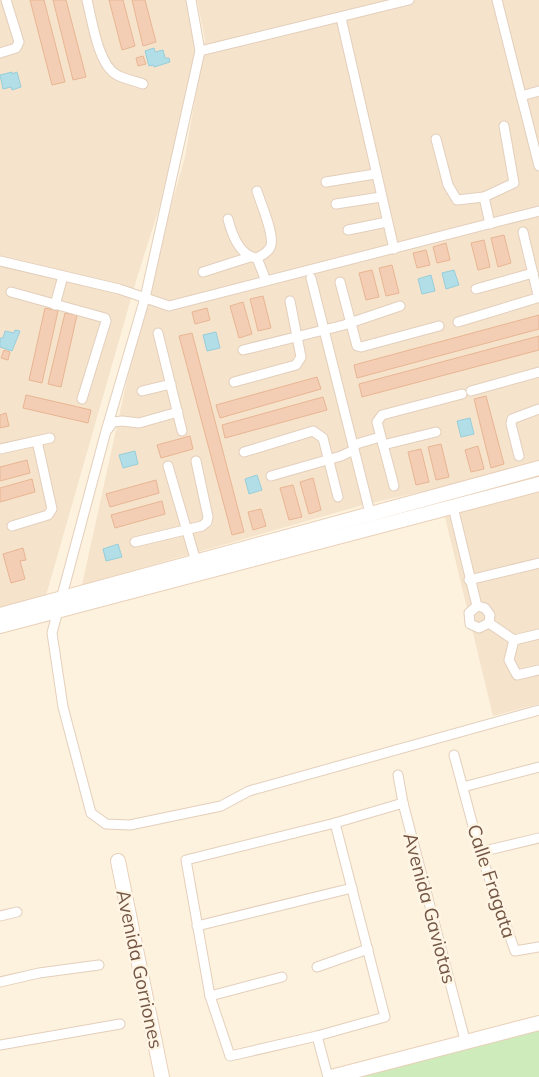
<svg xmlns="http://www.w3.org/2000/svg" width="539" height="1077" viewBox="0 0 539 1077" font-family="Mulish,sans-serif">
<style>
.residential{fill:#f5e3cc}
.green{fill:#ceebbc}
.water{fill:#b2dfe7;stroke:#97ceda}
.building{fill:#f4ceb4;stroke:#e8b593}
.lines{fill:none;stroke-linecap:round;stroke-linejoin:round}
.street-casing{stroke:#e3cfbc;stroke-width:11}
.secondary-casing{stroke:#e9d0b9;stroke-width:16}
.street{stroke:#fff;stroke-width:9}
.secondary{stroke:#fff;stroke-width:14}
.labels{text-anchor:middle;stroke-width:5;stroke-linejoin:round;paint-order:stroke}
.street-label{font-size:19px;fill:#745645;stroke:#fff5e5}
</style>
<rect width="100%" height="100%" fill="#fdf2dd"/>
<g class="residential">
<path d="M0,0H188L197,45L174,161L136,281L41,613L0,622Z"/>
<path d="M197,0H539V704L493,716L438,488L363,505L82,585L145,298L185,157L205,40Z"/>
</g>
<path class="green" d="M539,1030V1077H355Z"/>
<g class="water">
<path d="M154,48L155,52L163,50L165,58H169L170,62L154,67L153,65L149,66L145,51Z"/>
<path d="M12,72V74L17,72L21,87L12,90L11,87L3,89L0,75Z"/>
<path d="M454,270L459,285L446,289L442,273Z"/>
<path d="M431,275L435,291L422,294L418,279Z"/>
<path d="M15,330L20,331L12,351L0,347V338H3L5,331L14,333Z"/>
<path d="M216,332L220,348L207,351L203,335Z"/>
<path d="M470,418L474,434L461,437L457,421Z"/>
<path d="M135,451L138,464L123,468L119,455Z"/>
<path d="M257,475L262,490L249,494L245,479Z"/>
<path d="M118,544L122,557L106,561L103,549Z"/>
</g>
<g class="building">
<path d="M30,0H44L65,82L52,85Z"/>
<path d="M53,0H66L86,77L73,80Z"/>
<path d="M109,0H123L135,46L122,50Z"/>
<path d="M132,0H145L156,42L143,46Z"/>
<path d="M143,56L146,64L138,66L136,58Z"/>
<path d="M504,235L511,263L498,267L491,238Z"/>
<path d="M484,240L490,267L478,270L471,243Z"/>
<path d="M446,243L450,260L437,263L433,247Z"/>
<path d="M426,250L430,265L417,268L413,253Z"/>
<path d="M392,265L399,293L386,296L379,268Z"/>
<path d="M372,270L379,297L366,300L359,273Z"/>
<path d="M263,296L271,328L258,331L250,299Z"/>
<path d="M243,302L252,334L239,338L230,306Z"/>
<path d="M45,308L58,311L42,383L29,380Z"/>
<path d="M207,308L210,320L195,324L192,312Z"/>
<path d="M65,313L77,315L61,387L48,384Z"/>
<path d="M539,315V329L357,378L354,365Z"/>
<path d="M192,333L244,532L232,535L179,336Z"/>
<path d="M539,336V350L362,397L359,384Z"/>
<path d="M4,350L10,352L8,360L1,358Z"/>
<path d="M317,377L321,389L220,418L216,405Z"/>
<path d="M26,395L91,410L88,423L23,408Z"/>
<path d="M486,396L504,464L491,468L474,399Z"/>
<path d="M323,397L327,410L225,438L222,425Z"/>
<path d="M6,413L9,426L0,428V415Z"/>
<path d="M190,436L193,449L161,458L157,445Z"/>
<path d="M441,444L449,477L436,480L428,447Z"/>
<path d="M478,446L484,469L471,472L465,450Z"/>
<path d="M421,449L429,482L416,485L408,452Z"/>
<path d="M27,460L30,473L0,481V467Z"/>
<path d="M313,478L321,510L309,514L300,482Z"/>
<path d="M32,479L35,492L0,502V488Z"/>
<path d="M156,480L159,493L110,507L106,494Z"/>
<path d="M293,485L302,517L289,520L280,488Z"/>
<path d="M162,501L165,514L115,528L111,515Z"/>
<path d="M261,509L266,526L253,530L248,512Z"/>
<path d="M23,548L26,560L20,561L25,579L11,583L3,554Z"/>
</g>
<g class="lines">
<g class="street-casing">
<g id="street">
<path d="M87,0C92,20 98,65 117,75C125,79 135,81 143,84"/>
<path d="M191,0L200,51L145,298L106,431L52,633L63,707L91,813L106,824L130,825L221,806L249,791L539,710"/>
<path d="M497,0L539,166"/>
<path d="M341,18L394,249"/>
<path d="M200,51L409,0"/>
<path d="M0,53L16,48L19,42L6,0"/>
<path d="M521,96L539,91"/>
<path d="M436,139L448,185L457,200L484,197"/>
<path d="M326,182L375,174"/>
<path d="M257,191C261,204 274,233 271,245C270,251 263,255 257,258L266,281"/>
<path d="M336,204L381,197"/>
<path d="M228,219C232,235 240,256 257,258"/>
<path d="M490,224L484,197L514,183L504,126"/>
<path d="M348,230L387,222"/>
<path d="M0,261L119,289L169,306L539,211"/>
<path d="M203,272L250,257"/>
<path d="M311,278L371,517"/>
<path d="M340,282L357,346L361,347L439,326"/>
<path d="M476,289L533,273"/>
<path d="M11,292L105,318L106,321L82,399"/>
<path d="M55,305L63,276"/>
<path d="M458,322L537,298L538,295L523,232"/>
<path d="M158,333L182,431"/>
<path d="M243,350L344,325L400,306"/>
<path d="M234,382L296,365L301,357L290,301"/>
<path d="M142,391L171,384"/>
<path d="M471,391L539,372"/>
<path d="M108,429L113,422L122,421L139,423L178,412"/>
<path d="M353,445L380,437"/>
<path d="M383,445L436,432"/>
<path d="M0,449L50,438"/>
<path d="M244,452L313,431L323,438L338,497"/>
<path d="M519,456L511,424L512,419L539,409"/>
<path d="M168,466L197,565"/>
<path d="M271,476L341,456L354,450"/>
<path d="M394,486L377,422L382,415L462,394"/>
<path d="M453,507L477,606"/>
<path d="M12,526L48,515L52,509L37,441"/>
<path d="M135,542L202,526L207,522L208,517L196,461"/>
<path d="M469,580L539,563"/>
<path d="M477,606L485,608L490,615L489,623L479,628L470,624L469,613Z"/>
<path d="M489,623L514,640L539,634"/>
<path d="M514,640L509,660L517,675L539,670"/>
<path d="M454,755L480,852L515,951L539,947"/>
<path d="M398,775L403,803L465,1040"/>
<path d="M463,787L539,767"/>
<path d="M480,852L539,838"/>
<path d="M0,916L17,912"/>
<path d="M197,926L352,888"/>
<path d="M317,967L368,949"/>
<path d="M0,982L39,973L99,965"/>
<path d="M210,996L282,977"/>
<path d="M317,1036L385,1017L335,823"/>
<path d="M0,1045L120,1024"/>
<path d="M328,1077L317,1036L230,1056L210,996L186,860L335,823L403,803"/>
</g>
</g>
<g class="secondary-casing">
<g id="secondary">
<path d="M0,615L539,468"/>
<path d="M0,626L539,484"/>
<path d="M118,861L162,1077"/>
<path d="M331,1077L539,1023"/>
</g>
</g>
<use href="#street" class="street"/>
<use href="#secondary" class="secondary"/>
</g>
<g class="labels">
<g class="street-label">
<text transform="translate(492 881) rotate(72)" y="7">Calle Fragata</text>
<text transform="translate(430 908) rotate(75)" y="7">Avenida Gaviotas</text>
<text transform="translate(140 969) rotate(78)" y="7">Avenida Gorriones</text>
</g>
</g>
</svg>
